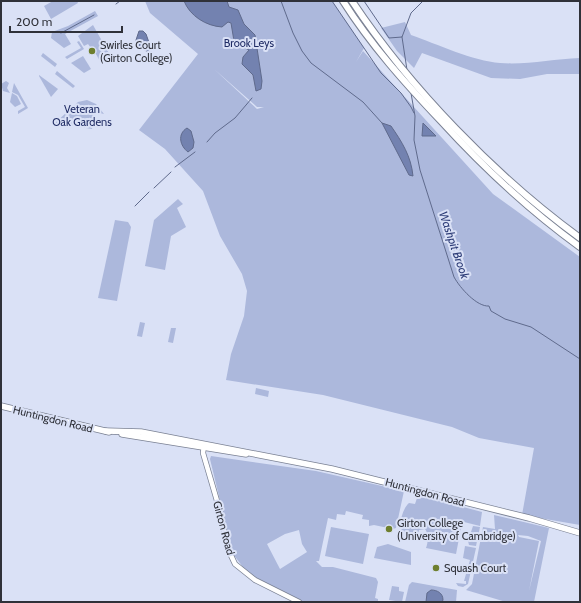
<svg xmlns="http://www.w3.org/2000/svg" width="581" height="603" viewBox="0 0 581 603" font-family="Cabin,sans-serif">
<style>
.green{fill:#acb8dc;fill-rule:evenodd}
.water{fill:#7382b0;stroke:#5f6a8c}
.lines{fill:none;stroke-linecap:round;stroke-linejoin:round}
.stream{stroke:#5f6a8c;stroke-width:1}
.secondary-casing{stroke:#7a8193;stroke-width:6}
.primary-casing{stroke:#7a8193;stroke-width:7}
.highway-casing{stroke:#7a8193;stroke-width:8}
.secondary{stroke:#fff;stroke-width:4.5}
.primary{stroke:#fff;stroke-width:5.5}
.highway{stroke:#fff;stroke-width:6}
.poi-dot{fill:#6e7f2f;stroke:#dae1f6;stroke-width:1.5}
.labels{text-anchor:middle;stroke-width:4;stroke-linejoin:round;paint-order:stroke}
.park-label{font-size:11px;fill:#202c65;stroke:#dae1f6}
.poi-label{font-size:11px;fill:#2f3139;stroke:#dae1f6;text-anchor:start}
.street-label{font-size:11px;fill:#2f3139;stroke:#dae1f6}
.water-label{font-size:12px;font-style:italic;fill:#2d3c77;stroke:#dae1f6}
</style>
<rect width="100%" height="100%" fill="#dae1f6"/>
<g class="green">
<path d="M53,1H77L78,3L51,19L44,6Z"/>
<path d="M145,1H332L364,48L356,62L363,51L493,194L580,257V525L522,515L534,448L479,438L452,427L323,395L226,380L231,354L244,316L247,291L242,274L220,236L203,191L165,149L139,130L198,54L150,13ZM214,69L257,107H264L257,109Z"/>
<path d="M95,11L98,16L65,34L71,44L64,48L51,38L52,32L68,26Z"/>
<path d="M405,22L411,35C437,44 473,61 500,63C527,65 553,59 580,58V74H547L520,79L491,78L422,53L414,68L397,51L381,28Z"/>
<path d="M93,25L111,57L101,63L92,47L91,48L88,44L84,46L78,36Z"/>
<path d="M79,41L84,49L67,59L65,57L81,48L77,42Z"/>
<path d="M43,53L57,64L55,67L41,56Z"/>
<path d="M83,56L91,69L84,73L71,63Z"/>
<path d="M57,71L75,86L73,88L55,74Z"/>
<path d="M39,75L58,89L51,97L39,76Z"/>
<path d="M6,81L9,83L7,88L10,93L3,91L1,84Z"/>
<path d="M14,83L28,108L18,114V111L25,107L18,95L12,92Z"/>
<path d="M12,93L17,96L21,104L15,107L10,102Z"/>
<path d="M87,100L96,104L104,114L96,112L92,129L55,123L78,102Z"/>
<path d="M178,199L183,204L177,208L186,227L171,236L165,270L145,266L154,220Z"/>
<path d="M115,220L128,222L131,227L117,301L98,298Z"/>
<path d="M140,322L145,323L142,337L137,336Z"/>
<path d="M171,328H176L173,343L168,342Z"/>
<path d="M256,388L269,391L268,397L255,394Z"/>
<path d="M211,456L316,471L404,491L396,528L393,529L374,525L369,526V520L362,519L363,515L346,511L345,515L337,514L336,520L328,518L319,561H316L322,567H333L376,578L378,582L375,598L378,599V602H304L257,579L246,571L233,554L210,459ZM299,530L302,544L307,552L280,569L267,544L285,534Z"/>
<path d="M418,495L482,512L480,526L464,522L462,523L456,554L426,548C428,543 429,534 425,529L419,530L418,534L402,531C398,524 403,508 409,503L415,504Z"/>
<path d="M494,515L549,528L534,602H506L466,590L472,584L483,527L495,529ZM518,535L528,536L541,541L529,591L539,541L519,537Z"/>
<path d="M473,526L480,527L476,546L469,545L468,541Z"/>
<path d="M331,527L369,534L363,564L325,556Z"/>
<path d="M388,544L411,552V565L374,558L377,547Z"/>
<path d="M465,546L476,548L468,584L463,587L458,586L456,583L466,584V581H464L470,560L463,558Z"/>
<path d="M412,582L457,590L456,602H405L409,585Z"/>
<path d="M392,586L399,587V591L404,592L402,602L389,600Z"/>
</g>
<g class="water">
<path d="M184,1H227L229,7L238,10L244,24L255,35L262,81L261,89L256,91L253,75L242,64L243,57L249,50L237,44L234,41L231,23L228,22L222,27C206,26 190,16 184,1Z"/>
<path d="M139,31H143L146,34L152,51L150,53L137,46L136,40Z"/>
<path d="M382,123L391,126C402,142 411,156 413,176L409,175Z"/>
<path d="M423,123L436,136H422Z"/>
<path d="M187,128L191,131L194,142L193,148L188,152C180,146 177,134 187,128Z"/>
<path d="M431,590C437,590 443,593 443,600L442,602H426L427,593Z"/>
</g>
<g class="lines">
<g class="stream">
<path d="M281,1L293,33L302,51L311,63L363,102L382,123"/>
<path d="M332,1L381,73L401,93L411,107L414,113"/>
<path d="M364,1L389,38L402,37L411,13L423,1"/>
<path d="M116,4L120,1"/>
<path d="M61,33L94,15"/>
<path d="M402,37L407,70"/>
<path d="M411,93L415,116L414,140L420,170L454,277C460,288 477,307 489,306L491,311L505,319L531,327L580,359"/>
<path d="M207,142L215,133L235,118L252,98"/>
<path d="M175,167L195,152"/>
<path d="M154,188L171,172"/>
<path d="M135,206L149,192"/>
</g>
<g class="secondary-casing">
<path id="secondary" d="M204,445L203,453L220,511L228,549L235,564L255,580L299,602"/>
</g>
<g class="primary-casing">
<g id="primary">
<path d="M1,406L109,432"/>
<path d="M106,431L141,432L332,469L529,518L580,533"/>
<path d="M122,434L246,454"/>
</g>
</g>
<g class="highway-casing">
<g id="highway">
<path d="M343,1C371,45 405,83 441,121C483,167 529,210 580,247"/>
<path d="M352,1C410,88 495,176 580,238"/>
</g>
</g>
<use href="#secondary" class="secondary"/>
<use href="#primary" class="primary"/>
<use href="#highway" class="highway"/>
</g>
<g class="poi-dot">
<circle cx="92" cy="51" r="4"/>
<circle cx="389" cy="529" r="4"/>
<circle cx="436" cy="568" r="4"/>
</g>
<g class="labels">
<g class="park-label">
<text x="249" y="47">Brook Leys</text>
<text x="82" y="113">Veteran<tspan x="82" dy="13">Oak Gardens</tspan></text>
</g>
<g class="poi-label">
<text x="100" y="49">Swirles Court<tspan x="100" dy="13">(Girton College)</tspan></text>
<text x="397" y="527">Girton College<tspan x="397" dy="13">(University of Cambridge)</tspan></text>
<text x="444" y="572">Squash Court</text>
</g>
<g class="street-label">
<text transform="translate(53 419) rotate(14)" y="4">Huntingdon Road</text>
<text transform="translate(425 492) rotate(15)" y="4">Huntingdon Road</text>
<text transform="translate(224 528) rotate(75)" y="4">Girton Road</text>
</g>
<g class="water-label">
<text transform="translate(454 245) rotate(71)" y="4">Washpit Brook</text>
</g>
</g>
<rect width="581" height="603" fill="none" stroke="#2f3139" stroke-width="4"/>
<path d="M10 26v6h112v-6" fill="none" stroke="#2f3139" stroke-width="2"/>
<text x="16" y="26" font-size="12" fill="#2f3139" stroke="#dae1f6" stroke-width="3" paint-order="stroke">200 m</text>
</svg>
